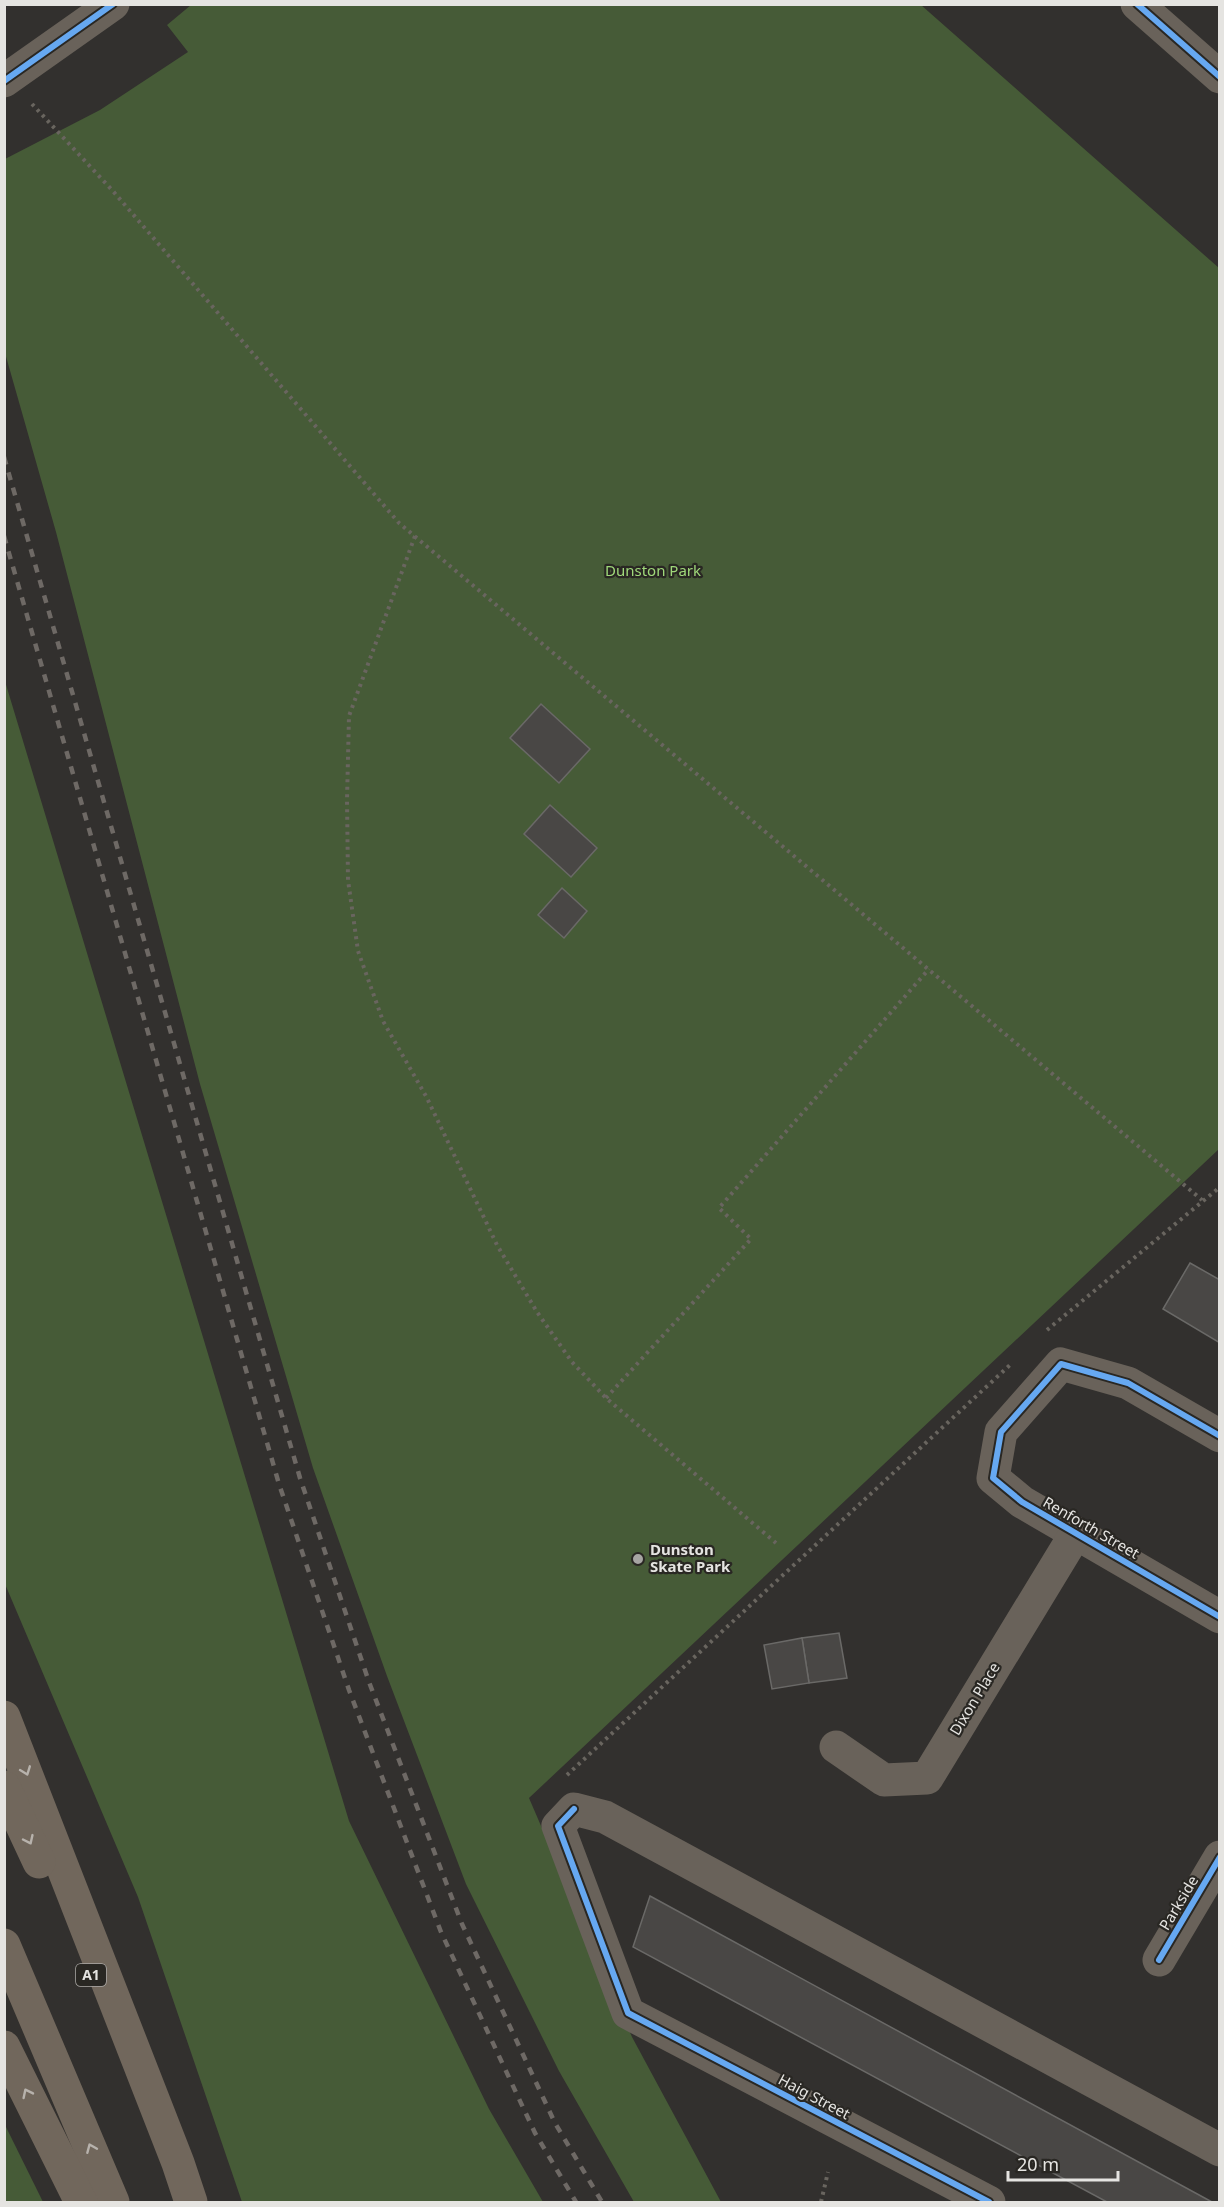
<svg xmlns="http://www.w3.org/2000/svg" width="1224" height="2207" viewBox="0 0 1224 2207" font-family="'Noto Sans',sans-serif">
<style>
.green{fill:#465b37}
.building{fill:#494745;stroke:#6a6967;stroke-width:1.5}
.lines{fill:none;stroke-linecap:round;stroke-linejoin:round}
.path{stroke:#69655f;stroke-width:4;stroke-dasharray:3 4.5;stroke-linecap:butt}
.minor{stroke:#69625a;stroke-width:33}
.highway{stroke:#71675c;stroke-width:33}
.rail{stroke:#6e6965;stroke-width:4.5;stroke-dasharray:8 8;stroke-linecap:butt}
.cycleway-casing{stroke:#292723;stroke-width:10}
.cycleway{stroke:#66a8f1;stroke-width:6}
.oneway{stroke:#b7b2ac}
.poi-dot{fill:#a6a5a2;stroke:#292723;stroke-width:2}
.labels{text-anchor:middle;stroke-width:4.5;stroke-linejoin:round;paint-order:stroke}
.shield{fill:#292723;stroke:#adaba8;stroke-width:1.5}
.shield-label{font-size:14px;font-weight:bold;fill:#e5e4e1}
.park-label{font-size:15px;fill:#9fd87a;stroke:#292723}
.street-label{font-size:15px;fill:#e5e4e1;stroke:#292723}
.poi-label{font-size:15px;font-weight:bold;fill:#e5e4e1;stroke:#292723;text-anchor:start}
</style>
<rect width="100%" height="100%" fill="#32302e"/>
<g class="green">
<path d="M191,5H921L1219,268V1149L529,1798L632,2037L721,2202H634L559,2071L466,1884L387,1676L313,1468L200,1084L56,532L5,353V159L100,110L188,52L167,25Z"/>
<path d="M4,678L349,1821L489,2109L543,2202H242L138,1897L5,1584Z"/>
<path d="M4,2125H5L43,2202H5Z"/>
</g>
<g class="building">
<path d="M541,704L590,749L559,783L510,738Z"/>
<path d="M550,805L597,848L571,877L524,834Z"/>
<path d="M562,888L587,911L564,938L538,915Z"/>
<path d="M1190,1263L1220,1280V1343L1163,1309Z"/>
<path d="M839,1633L847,1678L809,1683L802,1638Z"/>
<path d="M802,1638L809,1683L772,1689L764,1645Z"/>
<path d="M650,1896L1212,2202H1107L633,1947Z"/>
</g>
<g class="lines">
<g class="path">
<path d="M32,104L112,190L399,523L1202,1200"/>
<path d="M415,536L349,716L347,800L348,880L358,951L383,1021L427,1098L497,1245L537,1312L572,1362L606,1398L776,1543"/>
<path d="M1047,1330L1220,1187"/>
<path d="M606,1398L751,1239L719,1208L929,969"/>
<path d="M567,1775L1011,1364"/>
<path d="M821,2202L828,2172"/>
</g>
<g class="minor">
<path d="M1137,4L1220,77"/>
<path d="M4,81L113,4"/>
<path d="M1220,1436L1128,1383L1061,1364L1001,1432L993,1478L1022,1502L1220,1617"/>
<path d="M836,1747L884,1780L927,1778L1076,1533"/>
<path d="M1159,1960L1220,1857"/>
<path d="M989,2202L628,2013L558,1826L574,1809L605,1817L1220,2150"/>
</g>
<g class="highway">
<path d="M4,1717L178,2163L191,2202"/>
<path d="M4,1787L39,1862"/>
<path d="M4,1945L113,2202"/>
<path d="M4,2047L81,2202"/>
</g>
<g class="rail">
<path d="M4,457L300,1478L369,1682L462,1924L555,2123L602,2202"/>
<path d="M4,536L279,1484L349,1690L441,1932L535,2133L576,2202"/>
</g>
<g class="cycleway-casing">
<g id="cycleway">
<path d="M1137,4L1220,77"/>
<path d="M4,81L113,4"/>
<path d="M1220,1436L1128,1383L1061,1364L1001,1432L993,1478L1022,1502L1220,1617"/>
<path d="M574,1809L558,1826L628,2013L989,2202"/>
<path d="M1159,1960L1220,1857"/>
</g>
</g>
<use href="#cycleway" class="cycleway"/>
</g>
<defs><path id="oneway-chevron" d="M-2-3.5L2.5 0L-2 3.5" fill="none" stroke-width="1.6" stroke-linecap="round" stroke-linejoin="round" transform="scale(1.5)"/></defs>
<g class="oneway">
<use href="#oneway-chevron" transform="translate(26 1771) rotate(69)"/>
<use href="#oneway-chevron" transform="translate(29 1840) rotate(65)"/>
<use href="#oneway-chevron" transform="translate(27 2093) rotate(-116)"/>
<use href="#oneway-chevron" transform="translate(91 2148) rotate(-113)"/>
</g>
<circle class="poi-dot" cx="638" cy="1559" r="6"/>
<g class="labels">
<rect class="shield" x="76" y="1964" width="30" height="22" rx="4.5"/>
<g class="shield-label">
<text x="91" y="1980">A1</text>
</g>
<g class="park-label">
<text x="653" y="576">Dunston Park</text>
</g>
<g class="street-label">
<text transform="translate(1091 1528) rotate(30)" y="5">Renforth Street</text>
<text transform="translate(975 1699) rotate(-59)" y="5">Dixon Place</text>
<text transform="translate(1179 1903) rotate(-59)" y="5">Parkside</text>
<text transform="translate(814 2097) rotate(28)" y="5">Haig Street</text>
</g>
<g class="poi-label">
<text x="650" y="1555">Dunston<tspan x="650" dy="17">Skate Park</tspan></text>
</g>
</g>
<rect width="1224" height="2207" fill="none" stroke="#e5e4e1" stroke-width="12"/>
<path d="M1008 2171v9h110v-9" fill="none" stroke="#e5e4e1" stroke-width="3"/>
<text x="1017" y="2171" font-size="18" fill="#e5e4e1" stroke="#292723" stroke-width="4.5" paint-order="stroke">20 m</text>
</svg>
